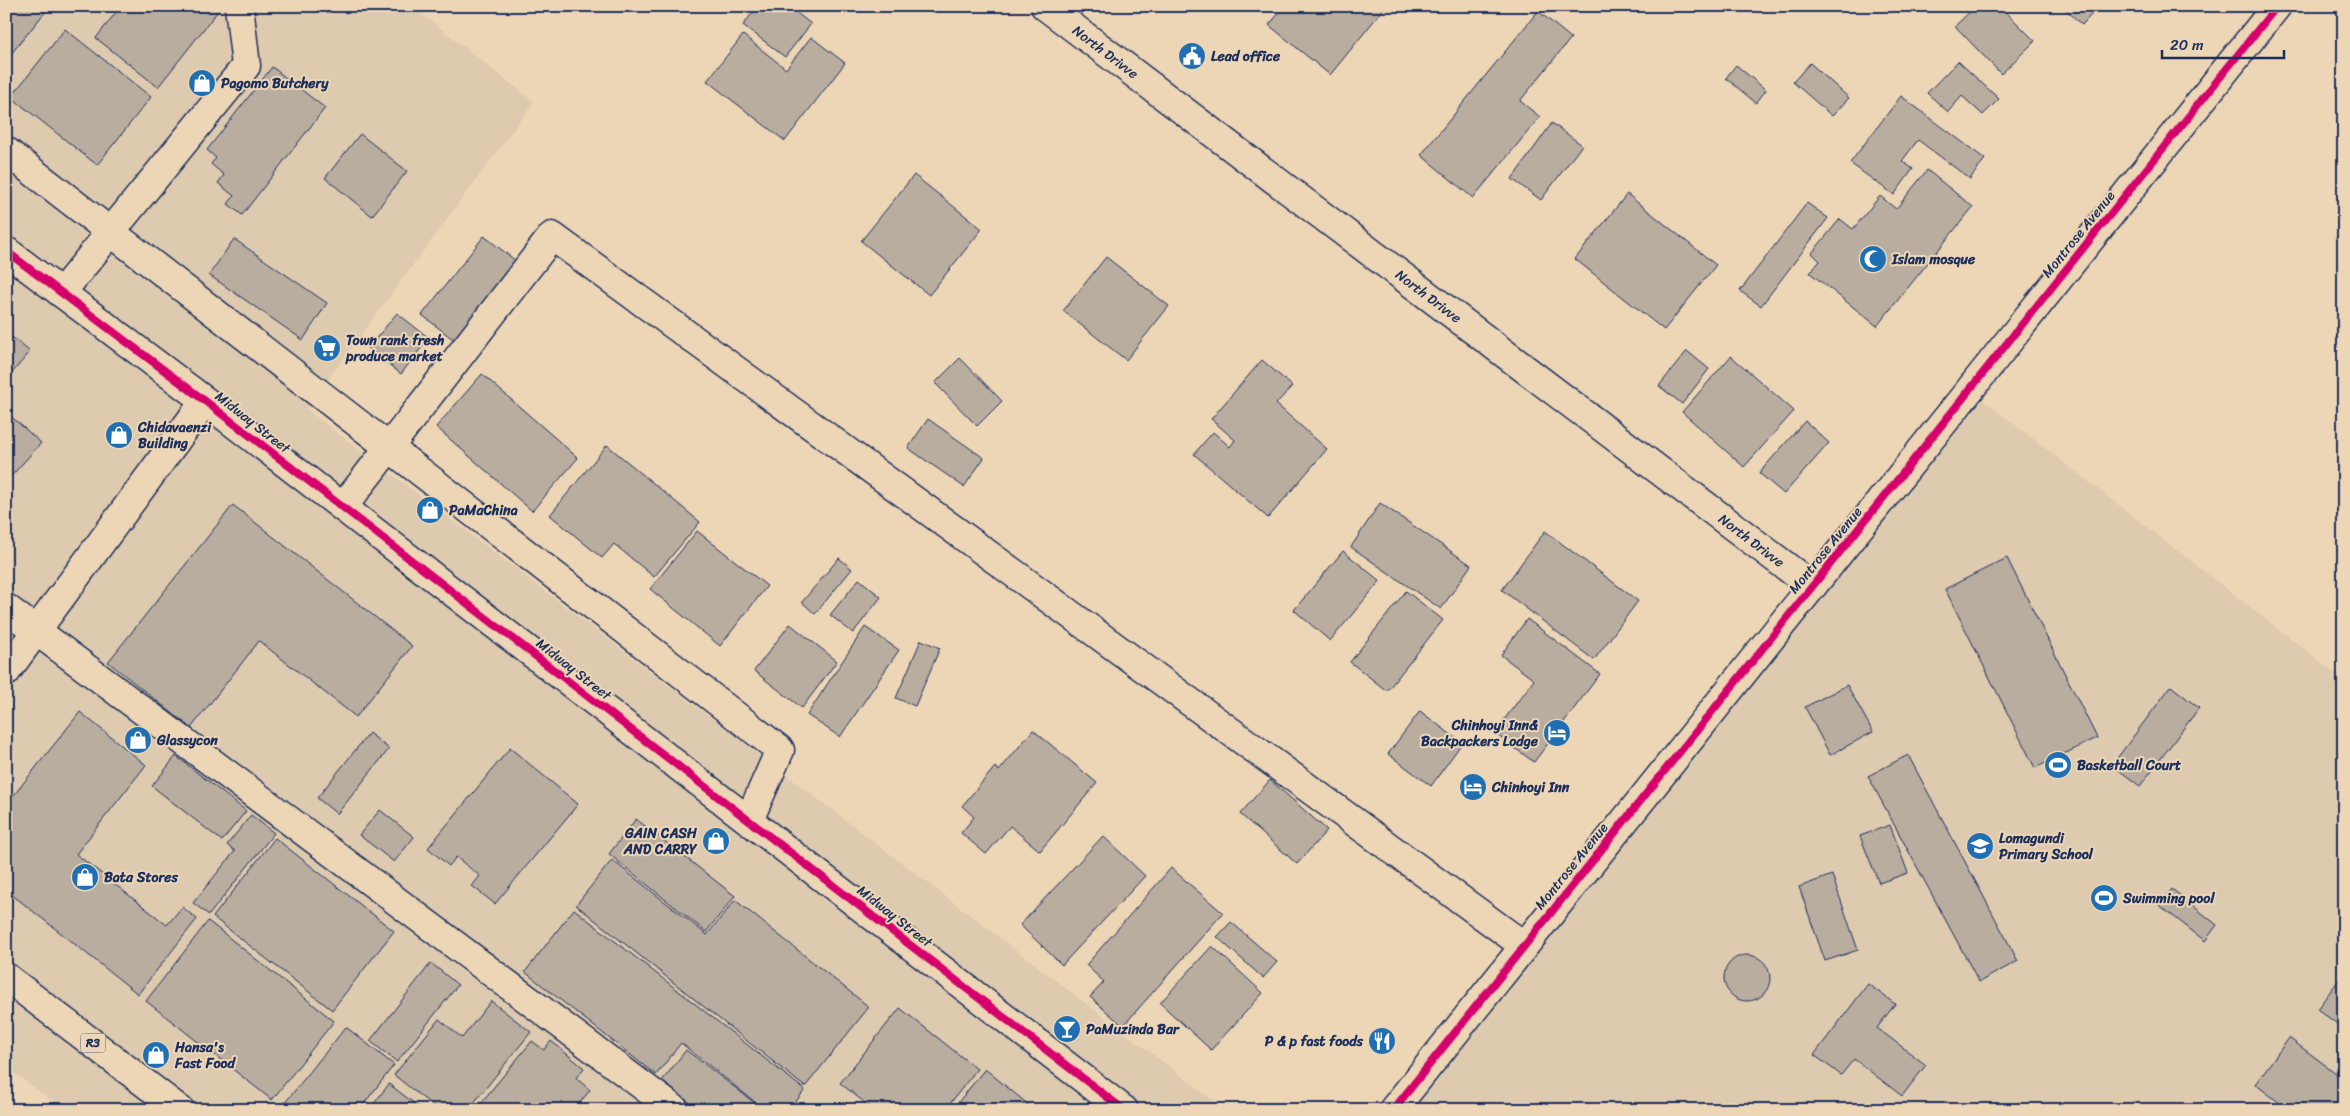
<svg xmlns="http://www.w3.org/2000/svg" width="2350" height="1116" viewBox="0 0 2350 1116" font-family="Sriracha,sans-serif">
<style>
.built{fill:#ddcaaf}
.building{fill:#b9ada0;stroke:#1b2f5e}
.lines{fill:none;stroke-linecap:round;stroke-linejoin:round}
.minor-casing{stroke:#1b2f5e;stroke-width:31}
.highway-casing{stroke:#1b2f5e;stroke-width:31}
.minor{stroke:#edd6b6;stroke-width:28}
.highway{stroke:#edd6b6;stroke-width:28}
.cycleway-casing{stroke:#edd6b6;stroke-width:11}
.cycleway{stroke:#d6006c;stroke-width:8}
.labels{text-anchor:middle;stroke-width:4;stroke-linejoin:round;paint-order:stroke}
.shield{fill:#edd6b6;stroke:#5a6178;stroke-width:1}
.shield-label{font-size:12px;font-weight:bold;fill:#1b2f5e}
.street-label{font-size:14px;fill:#1b2f5e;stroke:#edd6b6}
.poi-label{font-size:14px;font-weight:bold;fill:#1b2f5e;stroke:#edd6b6;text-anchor:start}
</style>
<rect width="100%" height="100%" fill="#edd6b6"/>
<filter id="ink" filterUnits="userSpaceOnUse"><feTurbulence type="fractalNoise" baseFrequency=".02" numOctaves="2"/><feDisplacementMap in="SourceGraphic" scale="10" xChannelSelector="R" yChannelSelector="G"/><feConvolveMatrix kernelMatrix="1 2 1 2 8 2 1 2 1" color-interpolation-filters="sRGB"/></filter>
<g filter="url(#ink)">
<g class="built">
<path d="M6,6H412L534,102L306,409L1226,1110H65L6,1067Z"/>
<path d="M1982,399L2344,680V1110H1404L1481,1011Z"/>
</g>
<g class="building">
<path d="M6,6H50L6,60Z"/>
<path d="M121,6H222L158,87L96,38Z"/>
<path d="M758,6H788L811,24L785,57L743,25Z"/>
<path d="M1285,6H1386L1330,75L1269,25Z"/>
<path d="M1976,6H2000L2035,41L2001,74L1955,26Z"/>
<path d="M2062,6H2099L2082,25Z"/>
<path d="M1538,11L1571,38L1520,101L1540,117L1473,198L1421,155Z"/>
<path d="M65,29L151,97L97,165L11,97Z"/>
<path d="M743,35L786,69L811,37L845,63L785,141L707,81Z"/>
<path d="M1958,61L1999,99L1983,115L1962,96L1948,112L1927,93Z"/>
<path d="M1810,63L1849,98L1832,116L1793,82Z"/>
<path d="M1736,65L1766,90L1756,103L1726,78Z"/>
<path d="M272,67L325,108L242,215L228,204L234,196L218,183L224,175L211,164L216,158L207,150Z"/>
<path d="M1901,96L1985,159L1970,179L1918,140L1902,161L1913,169L1894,195L1850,163Z"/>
<path d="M1552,123L1582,145L1541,200L1512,179Z"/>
<path d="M360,134L407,171L372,216L325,178Z"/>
<path d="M1927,170L1973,207L1877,326L1810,273L1820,261L1812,253L1840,219L1853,229L1880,196L1896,209Z"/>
<path d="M914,175L982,229L929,295L861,241Z"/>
<path d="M1627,194L1716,265L1664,330L1575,259Z"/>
<path d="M1807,203L1828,218L1761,306L1740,291Z"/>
<path d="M484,236L516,261L454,340L422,315Z"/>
<path d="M234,239L327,303L303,340L209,275Z"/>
<path d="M1106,257L1169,306L1126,360L1063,311Z"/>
<path d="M397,313L429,338L401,374L368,348Z"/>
<path d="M6,332L30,352L11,374L6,370Z"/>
<path d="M1687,351L1709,369L1682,404L1659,386Z"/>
<path d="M1731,356L1794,411L1744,467L1682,412Z"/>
<path d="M960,358L1002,401L977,426L935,383Z"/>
<path d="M1262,360L1292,386L1276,404L1327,449L1268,518L1194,454L1213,432L1230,447L1235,440L1211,419Z"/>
<path d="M482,374L578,458L532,511L436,427Z"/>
<path d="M6,412L41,443L6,482Z"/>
<path d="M928,419L984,458L964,487L908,448Z"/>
<path d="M1805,421L1829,443L1784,494L1759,473Z"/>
<path d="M607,445L700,522L654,577L614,544L602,558L550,515Z"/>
<path d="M1380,503L1471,565L1441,609L1351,547Z"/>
<path d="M233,505L412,646L356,717L259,641L191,728L108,662Z"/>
<path d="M697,531L767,586L720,646L650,589Z"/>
<path d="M1545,531L1638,601L1594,660L1502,590Z"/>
<path d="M1343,551L1380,581L1330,641L1294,610Z"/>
<path d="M839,558L852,569L815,614L802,602Z"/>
<path d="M2007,558L2097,738L2035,768L1945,589Z"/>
<path d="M859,579L881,597L853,633L830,615Z"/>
<path d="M1406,591L1443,620L1387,691L1350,662Z"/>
<path d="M1527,619L1600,674L1534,762L1494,733L1534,680L1501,655Z"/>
<path d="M790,624L837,661L802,708L754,671Z"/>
<path d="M865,627L899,650L840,737L807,715Z"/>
<path d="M921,640L940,648L915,706L896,698Z"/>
<path d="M1847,685L1873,732L1830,755L1805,707Z"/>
<path d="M2171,686L2199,708L2140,786L2112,765Z"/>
<path d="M1420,711L1462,743L1431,786L1388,754Z"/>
<path d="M80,712L146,765L76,854L167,925L182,907L197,919L138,994L6,890V805Z"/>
<path d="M1033,730L1097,783L1040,851L1010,826L986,854L961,833L974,817L962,806L995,767L999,771Z"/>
<path d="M369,733L389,749L337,814L317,798Z"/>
<path d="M510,748L578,804L495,904L472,886L480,876L456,857L449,866L428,848Z"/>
<path d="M1908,755L2018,961L1979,982L1868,776Z"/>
<path d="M176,756L246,811L222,841L152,786Z"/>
<path d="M1270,780L1327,830L1297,864L1240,814Z"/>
<path d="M380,810L414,837L394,862L359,835Z"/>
<path d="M251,815L274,833L209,915L193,903L235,851L227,845Z"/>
<path d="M636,819L735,896L706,932L609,854Z"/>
<path d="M1890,825L1908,873L1879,883L1860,836Z"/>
<path d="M1103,836L1145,876L1062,965L1020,925Z"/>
<path d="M275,838L394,931L332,1010L213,917Z"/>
<path d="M612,860L707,935L735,900L869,1007L805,1087L576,905Z"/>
<path d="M1171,868L1223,913L1123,1026L1090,997L1104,982L1086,965Z"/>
<path d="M1832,875L1858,950L1825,961L1799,887Z"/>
<path d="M2172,889L2217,925L2205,941L2159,905Z"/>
<path d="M574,909L805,1090L789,1110H765L681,1043L656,1075L525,972Z"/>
<path d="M208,921L334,1021L272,1100L146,1001Z"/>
<path d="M1231,922L1277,962L1263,978L1217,937Z"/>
<path d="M1212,946L1263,993L1211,1050L1160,1003Z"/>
<circle cx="1747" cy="978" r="23"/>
<path d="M431,963L458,985L397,1062L370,1041Z"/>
<path d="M2344,973V1029L2317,1009Z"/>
<path d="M1868,984L1895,1004L1877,1028L1926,1065L1902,1096L1854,1059L1841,1075L1814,1055Z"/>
<path d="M491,1001L531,1032L468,1110H438L394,1075L439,1019L462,1038Z"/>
<path d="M900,1008L977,1069L945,1110H874L840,1083Z"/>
<path d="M346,1027L394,1065L359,1110H292L284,1104Z"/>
<path d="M2289,1038L2344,1079V1110H2289L2255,1084Z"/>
<path d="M532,1041L544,1050L551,1041L584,1068L576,1078L590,1090L574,1110H475Z"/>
<path d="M686,1050L764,1110H699L662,1081Z"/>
<path d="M985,1069L1035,1110H952Z"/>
<path d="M389,1084L423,1110H369Z"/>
</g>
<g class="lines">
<g class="minor-casing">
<g id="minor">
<path id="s1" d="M1045,6L1812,586"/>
<path d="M6,151L780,750L749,820"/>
<path d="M6,251L205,401L1124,1110"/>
<path d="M61,293L246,66L239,6"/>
<path d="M343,507L552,236L1523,945"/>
<path d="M6,608L675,1110"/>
<path d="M6,672L205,401"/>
<path d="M1393,1110L2277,6"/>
</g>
</g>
<g class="highway-casing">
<path id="highway" d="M6,977L180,1110"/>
</g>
<use href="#minor" class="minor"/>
<use href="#highway" class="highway"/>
<g class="cycleway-casing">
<g id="cycleway">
<path d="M6,251L205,401L1124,1110"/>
<path d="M1393,1110L2277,6"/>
</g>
</g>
<use href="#cycleway" class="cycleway"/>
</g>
</g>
<defs>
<g id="civic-disc" transform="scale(1.4375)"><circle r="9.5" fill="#1f6fb2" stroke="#edd6b6"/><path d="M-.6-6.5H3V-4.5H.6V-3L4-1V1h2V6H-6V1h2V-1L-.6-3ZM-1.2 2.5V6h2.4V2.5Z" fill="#fff"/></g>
<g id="shop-disc" transform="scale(1.4375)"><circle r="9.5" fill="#1f6fb2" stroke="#edd6b6"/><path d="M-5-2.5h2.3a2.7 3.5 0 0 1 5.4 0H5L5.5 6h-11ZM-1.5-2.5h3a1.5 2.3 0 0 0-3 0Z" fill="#fff"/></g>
<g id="mosque-disc" transform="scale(1.4375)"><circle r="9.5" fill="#1f6fb2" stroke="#edd6b6"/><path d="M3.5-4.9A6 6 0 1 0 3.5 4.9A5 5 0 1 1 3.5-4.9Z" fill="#fff"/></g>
<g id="supermarket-disc" transform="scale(1.4375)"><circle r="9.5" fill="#1f6fb2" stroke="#edd6b6"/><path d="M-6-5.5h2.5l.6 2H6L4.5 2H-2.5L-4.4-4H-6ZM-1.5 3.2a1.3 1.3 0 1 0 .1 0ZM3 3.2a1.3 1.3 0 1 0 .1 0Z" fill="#fff"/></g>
<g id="hotel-disc" transform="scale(1.4375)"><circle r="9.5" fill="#1f6fb2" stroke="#edd6b6"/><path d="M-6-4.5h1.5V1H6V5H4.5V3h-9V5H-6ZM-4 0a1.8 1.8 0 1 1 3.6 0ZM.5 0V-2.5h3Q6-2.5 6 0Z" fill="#fff"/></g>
<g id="stadium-disc" transform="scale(1.4375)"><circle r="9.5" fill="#1f6fb2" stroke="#edd6b6"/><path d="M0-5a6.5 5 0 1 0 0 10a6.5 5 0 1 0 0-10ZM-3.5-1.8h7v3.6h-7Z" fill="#fff"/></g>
<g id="school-disc" transform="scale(1.4375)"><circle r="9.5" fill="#1f6fb2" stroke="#edd6b6"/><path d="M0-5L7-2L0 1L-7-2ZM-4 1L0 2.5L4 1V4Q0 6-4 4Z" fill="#fff"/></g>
<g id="bar-disc" transform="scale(1.4375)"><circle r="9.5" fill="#1f6fb2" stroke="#edd6b6"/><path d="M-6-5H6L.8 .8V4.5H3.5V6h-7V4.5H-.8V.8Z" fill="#fff"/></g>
<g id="restaurant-disc" transform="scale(1.4375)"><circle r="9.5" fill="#1f6fb2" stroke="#edd6b6"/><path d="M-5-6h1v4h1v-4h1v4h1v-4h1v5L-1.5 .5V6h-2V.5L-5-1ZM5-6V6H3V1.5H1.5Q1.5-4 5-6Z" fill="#fff"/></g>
</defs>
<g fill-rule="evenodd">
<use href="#civic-disc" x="1192" y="56"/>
<use href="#shop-disc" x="202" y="83"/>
<use href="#mosque-disc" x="1873" y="259"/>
<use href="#supermarket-disc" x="327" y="348"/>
<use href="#shop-disc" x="119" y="435"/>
<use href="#shop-disc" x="430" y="510"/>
<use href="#hotel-disc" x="1557" y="733"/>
<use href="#shop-disc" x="138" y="740"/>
<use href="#stadium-disc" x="2058" y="765"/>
<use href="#hotel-disc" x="1473" y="787"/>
<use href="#shop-disc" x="716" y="841"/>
<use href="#school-disc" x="1980" y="846"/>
<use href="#shop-disc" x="85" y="877"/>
<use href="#stadium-disc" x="2104" y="898"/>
<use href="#bar-disc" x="1067" y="1029"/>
<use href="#restaurant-disc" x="1382" y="1041"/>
<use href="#shop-disc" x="156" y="1055"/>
</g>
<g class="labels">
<rect class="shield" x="80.5" y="1033.5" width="25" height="19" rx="4"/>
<g class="shield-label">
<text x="93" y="1047">R3</text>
</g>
<g class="street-label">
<text dy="5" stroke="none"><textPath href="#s1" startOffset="76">North Drivve</textPath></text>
<text transform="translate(2078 234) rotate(-51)" y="5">Montrose Avenue</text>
<text dy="5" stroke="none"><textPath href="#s1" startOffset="481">North Drivve</textPath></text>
<text transform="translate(253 422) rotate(38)" y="5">Midway Street</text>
<text dy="5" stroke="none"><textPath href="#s1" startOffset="886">North Drivve</textPath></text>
<text transform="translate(1825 550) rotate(-51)" y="5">Montrose Avenue</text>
<text transform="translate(574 669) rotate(38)" y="5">Midway Street</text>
<text transform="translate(1571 866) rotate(-51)" y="5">Montrose Avenue</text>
<text transform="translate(895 916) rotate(38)" y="5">Midway Street</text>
</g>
<g class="poi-label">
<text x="1211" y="61">Lead office</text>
<text x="221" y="88">Pagomo Butchery</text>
<text x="1892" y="264">Islam mosque</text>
<text x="346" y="345">Town rank fresh<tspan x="346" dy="16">produce market</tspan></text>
<text x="138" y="432">Chidavaenzi<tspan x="138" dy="16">Building</tspan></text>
<text x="449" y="515">PaMaChina</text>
<text x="1538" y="730" text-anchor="end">Chinhoyi Inn&amp;<tspan x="1538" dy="16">Backpackers Lodge</tspan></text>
<text x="157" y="745">Glassycon</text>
<text x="2077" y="770">Basketball Court</text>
<text x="1492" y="792">Chinhoyi Inn</text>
<text x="697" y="838" text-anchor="end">GAIN CASH<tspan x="697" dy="16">AND CARRY</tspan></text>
<text x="1999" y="843">Lomagundi<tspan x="1999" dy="16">Primary School</tspan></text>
<text x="104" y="882">Bata Stores</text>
<text x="2123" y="903">Swimming pool</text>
<text x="1086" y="1034">PaMuzinda Bar</text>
<text x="1363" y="1046" text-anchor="end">P &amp; p fast foods</text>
<text x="175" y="1052">Hansa's<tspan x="175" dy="16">Fast Food</tspan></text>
</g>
</g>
<rect width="2350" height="1116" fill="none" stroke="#edd6b6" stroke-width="25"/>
<rect x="12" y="12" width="2325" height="1091" fill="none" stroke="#1b2f5e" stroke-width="2" filter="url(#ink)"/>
<path d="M2162 50v8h122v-8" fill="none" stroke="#1b2f5e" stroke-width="2.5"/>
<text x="2170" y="50" font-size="15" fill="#1b2f5e" stroke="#edd6b6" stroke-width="4" paint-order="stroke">20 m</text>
</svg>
